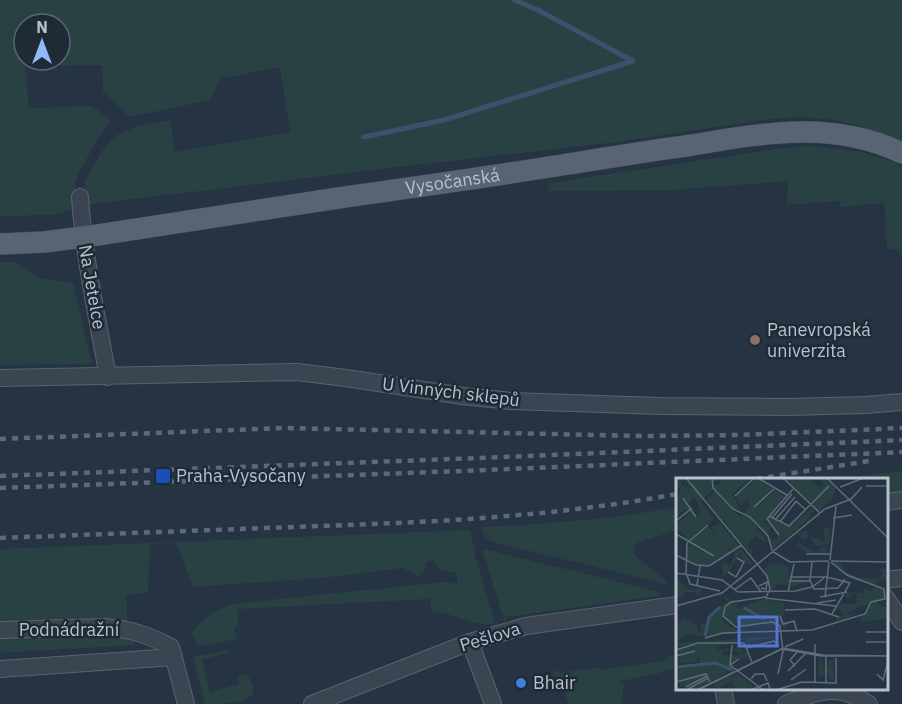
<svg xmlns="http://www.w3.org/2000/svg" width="902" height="704" viewBox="0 0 902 704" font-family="'IBM Plex Sans',sans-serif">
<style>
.green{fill:#294143;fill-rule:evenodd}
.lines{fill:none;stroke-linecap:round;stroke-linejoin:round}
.stream{stroke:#3c516b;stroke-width:5}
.minor-casing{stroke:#59636f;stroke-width:18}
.major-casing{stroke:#454e5b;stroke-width:22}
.minor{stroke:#3b4552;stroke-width:16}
.major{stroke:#596472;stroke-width:21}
.rail{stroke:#5d6979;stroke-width:4.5;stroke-dasharray:6 6;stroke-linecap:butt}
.major-bridge-casing{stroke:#454e5b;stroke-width:22;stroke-linecap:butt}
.major-bridge{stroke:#596472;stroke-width:21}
.education-dot{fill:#8d6e63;stroke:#1f2a37;stroke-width:2}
.transit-dot{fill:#1a4fb4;stroke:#1f2a37;stroke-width:2}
.shop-dot{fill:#3f7fe0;stroke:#1f2a37;stroke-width:2}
.labels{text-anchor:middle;stroke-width:5;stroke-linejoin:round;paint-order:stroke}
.street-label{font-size:18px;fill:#b8c0cc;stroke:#1f2a37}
.poi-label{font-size:18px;fill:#b8c0cc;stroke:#1f2a37;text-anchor:start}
.inset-river{fill:none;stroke:#3c516b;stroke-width:3}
.inset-road{fill:none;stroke:#606b79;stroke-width:1.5}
.view{fill:#5376d4;fill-opacity:0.15;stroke:#5376d4;stroke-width:3}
.inset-edge{fill:none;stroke:#b8c0cc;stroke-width:3}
</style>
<rect width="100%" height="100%" fill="#263342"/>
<g class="green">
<path d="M0,0H902V142L853,124L827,119L799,117L770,119L617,142L372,170L85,205V181L101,152L115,136L135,127L170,120L175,152L290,132L280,67L220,79L210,100L130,117L103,92L102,65L25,66L29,108L92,106L111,121L96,141L75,181L76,209L54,215L0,216ZM24,24H60V60H24Z"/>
<path d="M801,146C835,147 871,151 902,166V258L897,249H887L884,203L840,207V201L787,205L788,181L674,190L547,191L550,183L776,149Z"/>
<path d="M0,262H15L40,278L73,283L92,364L0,365Z"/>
<path d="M902,471V493L886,496V479H840Z"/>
<path d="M677,507V530L637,543L634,548V554L668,583L665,584L493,542C485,539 483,535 481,527C546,524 612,519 677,507Z"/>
<path d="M470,530L476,559L495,623C473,628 453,612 431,611L430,599L238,609V625L234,628L238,639L198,646L192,633C203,618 214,611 231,604L444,582L458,584L456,573L439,569L434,560L426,562C426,568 424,574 418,576L403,568L321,578L193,587L176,543L150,544L148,593L126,595L128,625L0,624V549Z"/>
<path d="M485,549L659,592L660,594L659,596L507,617L505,622L483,552V550Z"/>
<path d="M103,633L135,636V645L0,653V637Z"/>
<path d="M230,650L231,652L202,660L210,692L239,684L237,676C240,675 244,674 246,675C252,678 256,692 251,696C241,704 218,704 205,704L193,658L196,656Z"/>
<path d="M674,656L676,668L652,675L620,681V683H624L622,704H569L559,676L554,677L552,673L559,670L560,673L600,667L601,670L667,660V657Z"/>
</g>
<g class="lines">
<g class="stream">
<path d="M514,0L536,9L633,61"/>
<path d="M364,137L444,120L633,61"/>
</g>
<g class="minor-casing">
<g id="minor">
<path d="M80,197C84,257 97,317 108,377"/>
<path d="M0,378L297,372L346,378L463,396L511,401L660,406L788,407L866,405L902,402"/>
<path d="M886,502L902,500"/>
<path d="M886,580L902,578"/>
<path d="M886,598L902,622"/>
<path d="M0,630L104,627C131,629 148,635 171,647L186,704"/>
<path d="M470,642L493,704"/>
<path d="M0,669L174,657"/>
<path d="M723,688L726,704"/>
<path d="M312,704L470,642L526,626L677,605"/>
<path d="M786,704C817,691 839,683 869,704"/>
</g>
</g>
<g class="major-casing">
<g id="major">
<path id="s1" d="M319,201C400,189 481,178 562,165C606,158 649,151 692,145C765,133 832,120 902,153"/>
</g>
</g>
<use href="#minor" class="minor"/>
<use href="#major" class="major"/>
<g class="rail">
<path d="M0,439L283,428L642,436L739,435L902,428"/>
<path d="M0,476L505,457L902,440"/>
<path d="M756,479L869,461"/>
<path d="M0,488L488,470L902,452"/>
<path d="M0,538C106,534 213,530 319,526C439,522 559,516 677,494"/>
</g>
<g class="major-bridge-casing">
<path id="major-bridge" d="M0,244L44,242L91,236L319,201"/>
</g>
<use href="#major-bridge" class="major-bridge"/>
</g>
<circle class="education-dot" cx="755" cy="340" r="6"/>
<rect class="transit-dot" x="155" y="468" width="16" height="16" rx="3"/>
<circle class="shop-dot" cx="521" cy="683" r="6"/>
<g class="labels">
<g class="street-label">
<text dy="6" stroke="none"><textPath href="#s1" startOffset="135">Vysočanská</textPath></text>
<text transform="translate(92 287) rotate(80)" y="6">Na Jetelce</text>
<text transform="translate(451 392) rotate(7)" y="6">U Vinných sklepů</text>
<text x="69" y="636">Podnádražní</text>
<text transform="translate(490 637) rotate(-17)" y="6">Pešlova</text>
</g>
<g class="poi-label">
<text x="767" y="336">Panevropská<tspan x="767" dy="21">univerzita</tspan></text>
<text x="176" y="482">Praha-Vysočany</text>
<text x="533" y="689">Bhair</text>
</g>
</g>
<g transform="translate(676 478)">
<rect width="212" height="212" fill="#263342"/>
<path d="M0,0L17,18L3,0L17,14L7,0L16,10L15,0H21L22,4L23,0L35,1L37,12L25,23L38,41L11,64L0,55L11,61L0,48L15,34L0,45L16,32L21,39L25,36L19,19L13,24L18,32L12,26L14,30L0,42L12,30L0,38V18L7,12L0,17L6,9L0,11ZM37,0H41L42,3L37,4L41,8L45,4L42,0L51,3L50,0H72L57,15L72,0H76L57,16L63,30L60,32L38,10L37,7ZM81,0L97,11L80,30L99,12L109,17L94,40L113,49L136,30L141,34H135L132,42L97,71L93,58L100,62L101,56L91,41L87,43L94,49L92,57L69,35L71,28L74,30L72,21L65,28L60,18ZM108,0H133L144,10L148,6L142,0H149L159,9L158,19L143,33L135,27L148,12L133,25ZM39,13L62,37L73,39L93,66L79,58L71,68L77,72L76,77L30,22ZM40,40L63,68L57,73L50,68L55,75L36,87H22L9,81L12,67L39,78L12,64L32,48L42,58L35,49L43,46ZM147,50H155L153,66L140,68L133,58L127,62L124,60L123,65L140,75L149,67L151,76L130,75L121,67L125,58L119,56L131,52L133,58L149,63ZM65,71L78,87L69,85L64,75L53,94L47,99L45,85L55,87L59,74ZM158,84L166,85L168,93L184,100H204L207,94L200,92L211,91V104L207,100L200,106L179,103L163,93ZM96,85L112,88L113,100L133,102L113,110L117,103L113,100L112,110V107L101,106L95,113L88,91ZM0,96L1,102L15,112L27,109L23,118L18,114H9L8,120L0,118ZM200,107L207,111L208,122L183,129L171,136L180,137L157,144L168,136L161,130L164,126H180L181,117L174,115L177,120H170L171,114L188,115L187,109L195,114ZM46,118L55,121L46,137L49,146L67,154L25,159L12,156L0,163V146L9,140L21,148L22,154L26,153L24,145L29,147L42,129L52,124ZM88,121L108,125L107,146L117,143L118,145H112L109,151L120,153H109L104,147L103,154L100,147H86L102,146L98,144L65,148L49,142L48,131L54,125L61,124V130ZM198,124L211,130V140L186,144L184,139ZM106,158L73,164L72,169L70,161L43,168L41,172L55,170L50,172L54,174L46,172V177H64L58,171L63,170L67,171L65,176L72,175L73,179H66L67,182L64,179L55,185L58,191L21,211H14L32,201L9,208L10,211L7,207L0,211L6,204H0V191L25,188L21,174V184L0,186L4,180L1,173L19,166L0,169V165ZM143,182H146L147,188H153V182H157L158,202H153L152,194L142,200ZM60,195L76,206L77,211H59L56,203L41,211L38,206Z" fill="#294143"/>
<path class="inset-river" d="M68,130L89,141M29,158L33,139L44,129M0,189L40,185L57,192"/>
<path class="inset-road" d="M10,0L91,98L94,111L90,119L55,124L49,129L47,138L60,149L96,144L104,148L107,173L102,196M36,0L37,10L57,31L74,39L92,58L96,72M82,0L111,17M107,0L144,35M151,0L212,60M190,8H212M164,9L185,1M59,18L78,0M7,20L20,39M78,29L98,11M93,38L113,48L153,8M96,40L116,16M157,40L176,37M99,42L119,19M0,43L16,30M104,44L120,23L129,31M0,56L38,78M103,57L91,41L117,11M96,73L114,84L153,83M130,76H154M0,77L20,87L33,88L66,67M154,82L160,28M155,83L212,84M136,84L134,102L138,111L162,110L169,101M52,94L60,99L68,84L61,80M0,95L46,102L62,114L119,113L136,109L148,100M10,97L11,65L32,47M11,97L14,106L44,113M114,99H151L174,105L156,136M113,103H134M21,107L24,88M83,108L91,104L90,111L85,110M58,112L75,100L85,114M112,114L118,86M144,119L171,114M149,119L153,84M89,120L160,128M141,125L160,122M0,128L46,115L149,31L175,21L186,9M109,132L139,131L163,139M104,138L107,146L118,143L121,154M190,154H212M29,160L47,155L136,152L189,136L195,124L209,121L208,111L171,97L155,84M190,164H212M109,169L127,161M71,170L98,163L103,168M0,172L22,165H68L76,184M0,178L19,173M63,181L54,187L86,211M54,187L56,167M119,188L114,182L122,173M112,193L131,174M201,196L207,202L212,183M75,201L79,196H88L91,203M115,202L130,191M0,204L30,196L34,204M139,204V166M150,205V179M10,209L31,198M12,211L32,200M23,211L107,170L147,177L212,178M24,211L106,171L145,178H212M77,211L92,205L94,211M103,211L126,204L160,205V180"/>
<path class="view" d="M63,139H101V168H63Z"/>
<rect width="212" height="212" class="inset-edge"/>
</g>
<g transform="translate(42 42)"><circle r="28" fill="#1f2a37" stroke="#5c6673" stroke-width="1.5"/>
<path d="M0-4.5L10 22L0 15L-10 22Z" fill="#90bbf8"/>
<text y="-9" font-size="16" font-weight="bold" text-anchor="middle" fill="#b8c0cc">N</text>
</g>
</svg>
